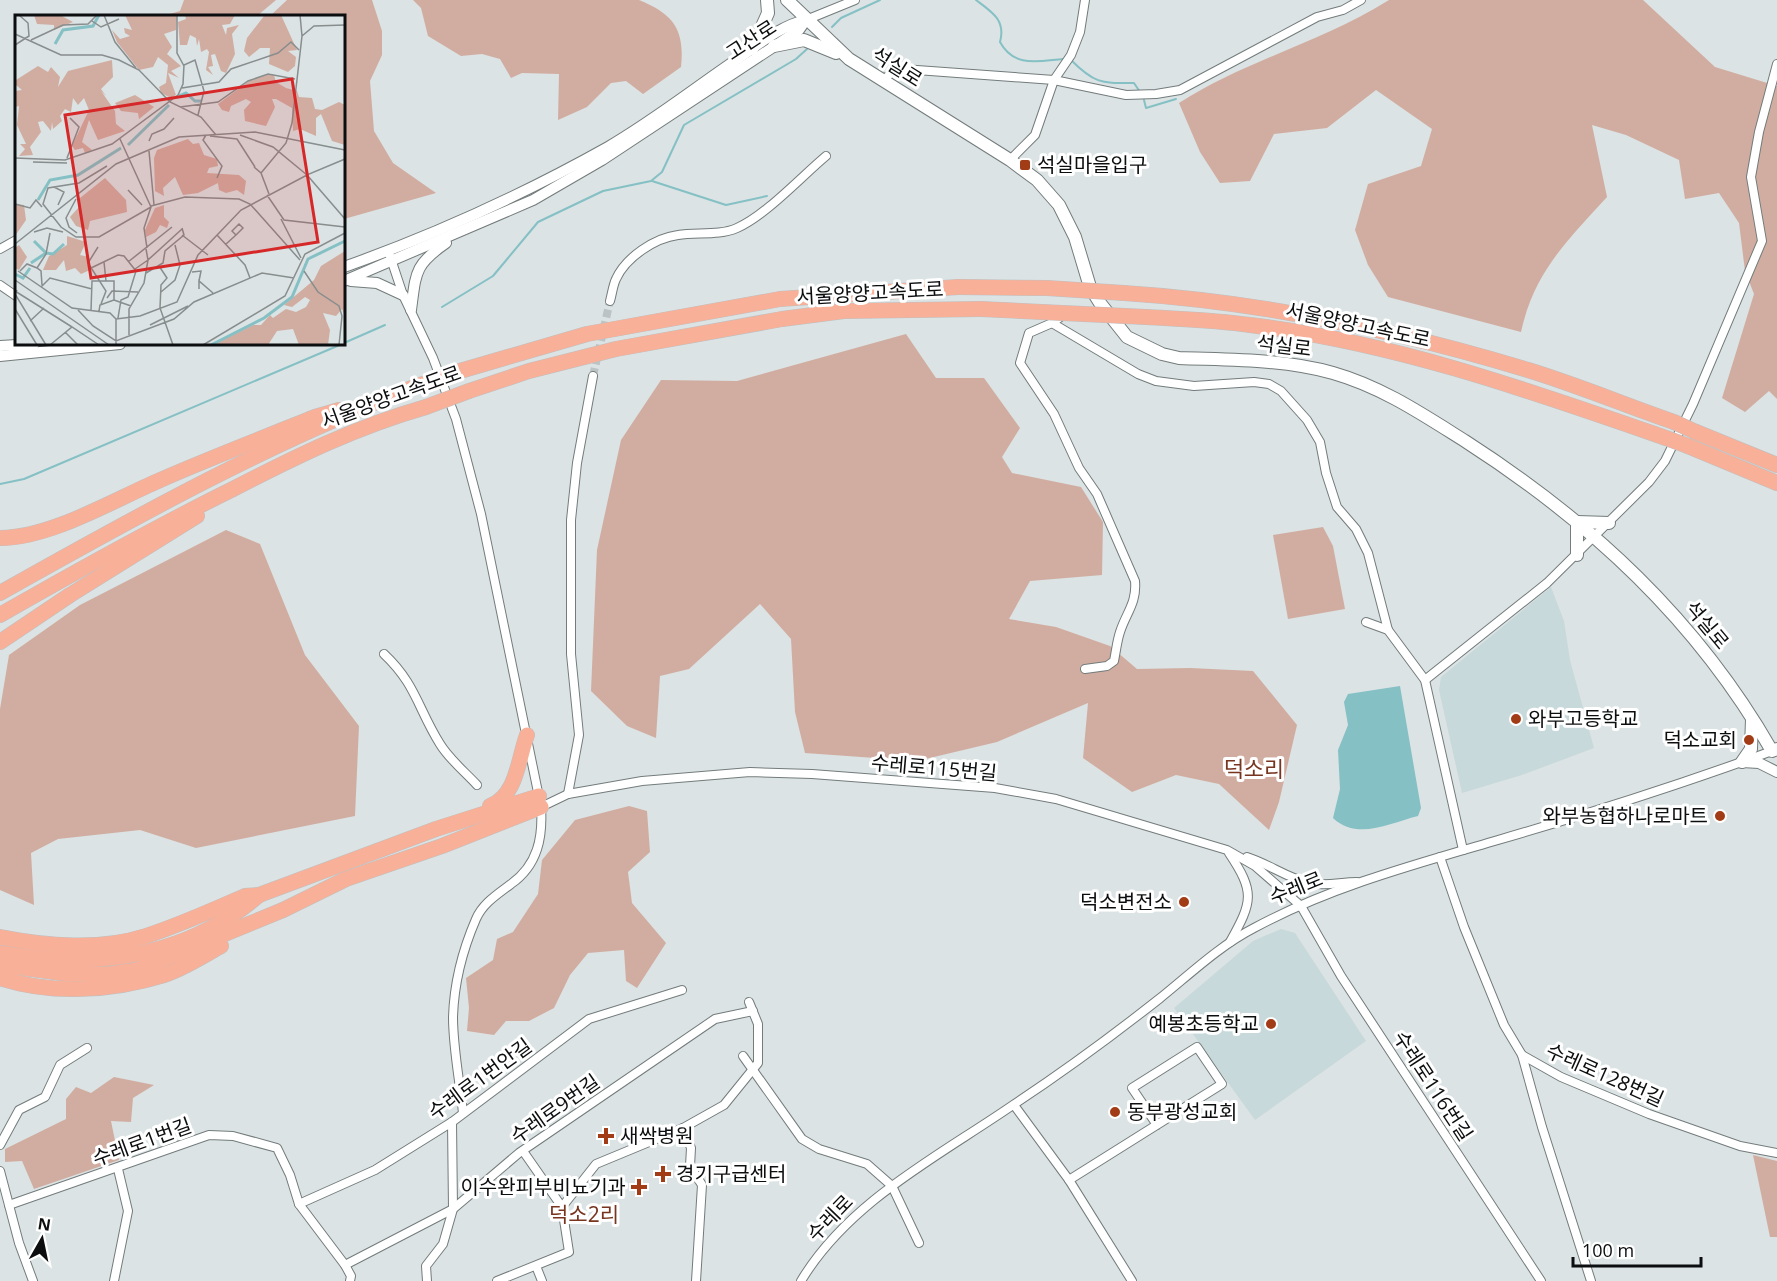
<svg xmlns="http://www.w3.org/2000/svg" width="1777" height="1281" viewBox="0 0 1777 1281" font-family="'Open Sans','Noto Sans KR',sans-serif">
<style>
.built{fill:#c8d9db}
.green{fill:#d1ada1}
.water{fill:#85c0c5}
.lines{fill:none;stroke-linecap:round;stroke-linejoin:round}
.stream{stroke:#85c0c5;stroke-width:2}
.minor-tunnel{stroke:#bcc3c4;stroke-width:8;stroke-dasharray:8 4;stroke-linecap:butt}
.minor-casing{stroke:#737b7b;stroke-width:10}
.tertiary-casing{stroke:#737b7b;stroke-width:12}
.secondary-casing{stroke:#737b7b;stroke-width:14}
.motorway-casing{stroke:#c0c0c0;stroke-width:16}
.minor{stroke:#fff;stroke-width:8}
.tertiary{stroke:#fff;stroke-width:10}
.secondary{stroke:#fff;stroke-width:12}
.motorway{stroke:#f8b098;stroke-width:15}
.motorway-bridge-casing{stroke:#c0c0c0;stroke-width:16;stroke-linecap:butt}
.motorway-bridge{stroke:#f8b098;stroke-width:15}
.poi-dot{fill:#a23c16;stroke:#fff;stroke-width:2}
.labels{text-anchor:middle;stroke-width:6;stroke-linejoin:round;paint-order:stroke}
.street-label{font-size:20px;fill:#0b0d0e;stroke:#fff}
.poi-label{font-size:20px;fill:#0b0d0e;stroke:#fff;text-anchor:start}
.neighbourhood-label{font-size:21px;fill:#77341e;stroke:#fff}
.quarter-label{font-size:22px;fill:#77341e;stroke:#fff}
.inset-river{fill:none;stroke:#85c0c5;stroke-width:3}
.inset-road{fill:none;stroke:#888d8e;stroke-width:1.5}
.view{fill:#d62828;fill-opacity:0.15;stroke:#d62828;stroke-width:3}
.inset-edge{fill:none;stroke:#0b0d0e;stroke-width:3}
</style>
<rect width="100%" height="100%" fill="#dbe3e4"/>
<g class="built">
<path d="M1551,587L1564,621L1570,660L1594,748L1522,775L1462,793L1439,690L1441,677Z"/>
<path d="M1281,929L1295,933L1366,1041L1255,1120L1174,1008L1253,941Z"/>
</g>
<g class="green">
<path d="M184,0H276L257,16H163L180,11Z"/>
<path d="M287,0H372L382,31V55L370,81L374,131L393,163L436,193L344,219V16H270Z"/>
<path d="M413,0H639C673,14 685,29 681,67L643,94L626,81L611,83L587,107L558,120L559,74L522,73L511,78L500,59L482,54L461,56L428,36L421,8Z"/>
<path d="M1389,0H1643L1715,67L1777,86V399L1769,391L1745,412L1722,398L1754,294L1745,271L1739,223L1719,193L1685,199L1679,160L1626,135L1592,125L1607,197C1567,241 1534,272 1521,332L1388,297L1368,265L1355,230L1368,184L1421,166L1432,129L1376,90L1327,128L1274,134L1250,181L1220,183L1200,152L1179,103C1244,61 1322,42 1389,0Z"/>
<path d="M906,334L936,378H984L1020,428L1002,457L1012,473L1081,487L1103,522L1102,575L1030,581L1009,619L1056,627L1110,646L1137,669L1190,668L1253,671L1297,725L1279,802L1269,830L1219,784L1176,775L1132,792L1083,758L1088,703L997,742L917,761L805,753L795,712L791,639L760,604L689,669L660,676L656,738L627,726L591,691L597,550L621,440L661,380L737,381Z"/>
<path d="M1323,527L1333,546L1345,609L1288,619L1273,535Z"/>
<path d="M226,530L260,544L305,655L359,726L355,816L196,848L140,830L58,839L31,853L34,905L0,890V709L9,655L80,605Z"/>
<path d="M629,806L647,811L650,852L628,872L632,903L666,943L637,988L626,981L624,950L588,953L570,975L554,1008L529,1021H506L494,1035L467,1031L469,1008L466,978L493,960L497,939L513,932L538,894L542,860L575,820Z"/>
<path d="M114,1077L154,1085L133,1098L131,1122L111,1121L119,1160L34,1189L22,1161L5,1162V1149L66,1119V1099L76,1087L91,1093Z"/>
<path d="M1753,1155L1777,1161V1237H1770Z"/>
</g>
<path class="water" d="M1400,686L1421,808L1418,816C1390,823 1357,841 1333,818L1340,789L1338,750L1348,725L1344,702L1348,694Z"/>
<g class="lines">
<g class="stream">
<path d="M976,0C992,12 1006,20 1000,42C1014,68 1038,61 1063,59"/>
<path d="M832,27L841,18L880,0"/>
<path d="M1071,60C1095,84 1101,83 1134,83L1140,92"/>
<path d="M1144,100L1146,108L1176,99"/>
<path d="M652,181L726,205L767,196"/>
<path d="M442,307L493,276L538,222L603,191L651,181L662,172L684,125L796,59L807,49"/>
<path d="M344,343L385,325"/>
<path d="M0,484L24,479L342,344"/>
</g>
<path class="minor-tunnel" d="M593,376L610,301"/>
<g class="minor-casing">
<g id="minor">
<path d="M806,20L855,0"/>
<path d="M883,81L890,74L903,69L1054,80L1126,95L1156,94L1180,90L1317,17L1343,10L1361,0"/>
<path d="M1010,160L1035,135L1054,80L1071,55L1080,32L1085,0"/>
<path d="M0,249L16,240"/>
<path d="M390,256L403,295L433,358L456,419L481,514L541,807C543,837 538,865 511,884C498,894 483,903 476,919C463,949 454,985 453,1017C453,1049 460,1082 463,1113"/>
<path d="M0,285L16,296"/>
<path d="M610,301C612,294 613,285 616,279C626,257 655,238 678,235C697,232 719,236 737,228C765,216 802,176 826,156"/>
<path d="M1065,314L1052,323L1138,374L1156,381L1194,386L1254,382L1269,384L1281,391L1307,420L1320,442L1326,473L1337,507L1356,529L1368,553L1388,630"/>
<path d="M1052,323L1029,333L1020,363L1054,414L1079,468L1097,494L1135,581C1137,603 1126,613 1120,632C1117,641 1116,651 1114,661L1107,666L1085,669"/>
<path d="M1366,622L1388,630L1425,680L1463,850"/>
<path d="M384,654C416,684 418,709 440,744C449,759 465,772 477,785"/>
<path d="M1425,680L1547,583L1649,482L1665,461L1693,404L1762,241L1751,177L1759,132L1777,64"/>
<path d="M568,794L579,735L571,654V520L577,463L593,376"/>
<path d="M541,807L568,794L642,781L750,772L812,774L995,788L1056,799L1227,850L1255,866L1301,906L1341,976L1541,1281"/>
<path d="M1229,853C1255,892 1253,901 1230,942"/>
<path d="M1247,857C1269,864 1287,878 1309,883C1326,887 1340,882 1357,882"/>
<path d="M1440,857L1464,927L1504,1025L1522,1055L1561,1077L1649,1114L1740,1146L1777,1153"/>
<path d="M1522,1055L1542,1127L1591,1281"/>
<path d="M743,1056L802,1139L819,1149L867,1164L892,1186L919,1243"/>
<path d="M1014,1105L1069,1180L1132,1281"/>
<path d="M683,1128L691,1148L690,1166L702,1185L696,1281"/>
<path d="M0,1145L19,1110L45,1097L60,1065L87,1048"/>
<path d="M523,1151L562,1207"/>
<path d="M0,1171L19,1243L33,1281"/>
<path d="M1069,1180L1222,1084L1197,1047L1132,1088L1157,1125"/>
<path d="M299,1204L375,1170L452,1122L589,1019L682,990"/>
<path d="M9,1205L209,1135L233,1136L277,1148L290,1175L299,1204L345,1265L351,1276L350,1281"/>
<path d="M345,1265L453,1209L452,1122"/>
<path d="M536,1266L542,1281"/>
<path d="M114,1281L128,1211L118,1169"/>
<path d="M427,1281L426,1266L443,1244L453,1209L519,1153L715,1019L753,1011"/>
<path d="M497,1281L569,1252L562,1207L596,1164L683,1128L724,1105L758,1063V1024L749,1002"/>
<path d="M801,1281C849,1201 939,1156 1013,1105C1063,1072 1112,1036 1159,999C1189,975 1219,946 1254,928C1330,887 1416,864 1498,840C1591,813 1682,784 1772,751"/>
</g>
</g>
<g class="tertiary-casing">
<g id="tertiary">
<path d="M344,267C434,235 524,194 608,147C653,121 696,87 739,58C759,44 782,25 806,20"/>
<path d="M344,281L533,200L602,160L799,30L806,20"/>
<path d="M351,281L377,283L403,295"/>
<path d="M411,310C416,273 414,265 446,243"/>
<path d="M0,346L34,344"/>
<path d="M0,356L120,344"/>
<path d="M1742,762L1759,763L1777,772"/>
</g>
</g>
<g class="secondary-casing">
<g id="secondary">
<path d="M787,0L849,59L1010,160L1037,180L1059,205L1075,237L1090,287L1100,303L1127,337L1162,354L1179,358C1231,360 1283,359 1333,373C1382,387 1422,414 1465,441C1591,522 1697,620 1772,751L1777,749"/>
<path d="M774,46L804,40L836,53"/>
<path d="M752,49L768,13L767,0"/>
<path d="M1577,522L1609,523"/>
<path d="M1577,555V522"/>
<path d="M1742,762L1751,749L1752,719"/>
</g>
</g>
<g class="motorway-casing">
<g id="motorway">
<path d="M1124,293C1261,302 1397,330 1528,370C1577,385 1625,405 1674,422"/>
<path d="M1146,317C1180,319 1216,320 1250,325C1393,342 1531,391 1666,438"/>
<path d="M460,371L587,334L780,299L958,287"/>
<path d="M469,391L529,371L616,349L782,319L844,311L981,309"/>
<path d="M1696,432L1777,465"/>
<path d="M1688,446L1777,483"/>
<path d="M0,538C50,538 112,501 158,481C210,458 263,438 315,417L339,410"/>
<path d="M0,593C135,517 272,441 417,386"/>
<path d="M0,615C77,571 154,528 233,489C297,456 356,427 426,407"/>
<path d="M0,642L70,595L197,516"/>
<path d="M490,806C517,796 518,759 527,735"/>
<path d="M0,937C47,946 99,951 146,936C180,925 213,910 245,896L259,895L436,829L539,796"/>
<path d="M0,953C92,969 185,959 259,895"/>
<path d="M0,965L69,974H110L137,970L283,910L346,879L442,846L541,807"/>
<path d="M0,978C52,995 112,991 164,975C183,969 203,956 221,946"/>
</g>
</g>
<use href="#minor" class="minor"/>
<use href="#tertiary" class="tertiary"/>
<use href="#secondary" class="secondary"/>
<use href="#motorway" class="motorway"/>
<g class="motorway-bridge-casing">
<g id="motorway-bridge">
<path d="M958,287L1047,288L1124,293"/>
<path d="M981,309L1146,317"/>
<path d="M417,386L460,371"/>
<path d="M426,407L469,391"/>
<path d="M1674,422L1696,432"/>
<path d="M1666,438L1688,446"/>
</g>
</g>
<use href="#motorway-bridge" class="motorway-bridge"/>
</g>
<g class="poi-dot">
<rect x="1019" y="159" width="12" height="12" rx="3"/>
<circle cx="1516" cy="719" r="6"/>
<circle cx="1749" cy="740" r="6"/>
<circle cx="1720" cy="816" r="6"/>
<circle cx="1184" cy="902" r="6"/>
<circle cx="1271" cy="1024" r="6"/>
<circle cx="1115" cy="1112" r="6"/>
<path d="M603 1127h6v6h6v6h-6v6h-6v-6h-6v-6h6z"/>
<path d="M660 1165h6v6h6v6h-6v6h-6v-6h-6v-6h6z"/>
<path d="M636 1178h6v6h6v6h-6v6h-6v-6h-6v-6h6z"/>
</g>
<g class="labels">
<g class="street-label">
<text transform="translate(751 40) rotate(-33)" y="7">고산로</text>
<text transform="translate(897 67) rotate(32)" y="7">석실로</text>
<text transform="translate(870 293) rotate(-3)" y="7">서울양양고속도로</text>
<text transform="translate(1358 325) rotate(12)" y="7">서울양양고속도로</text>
<text transform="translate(1284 346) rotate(7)" y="7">석실로</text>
<text transform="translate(391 397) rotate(-20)" y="7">서울양양고속도로</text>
<text transform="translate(1707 625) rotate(50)" y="7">석실로</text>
<text transform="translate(934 768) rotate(5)" y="7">수레로115번길</text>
<text transform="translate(1296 888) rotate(-22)" y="7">수레로</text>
<text transform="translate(1605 1075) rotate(24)" y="7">수레로128번길</text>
<text transform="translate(480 1079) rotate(-36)" y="7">수레로1번안길</text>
<text transform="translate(1433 1086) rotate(57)" y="7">수레로116번길</text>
<text transform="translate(555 1109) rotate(-35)" y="7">수레로9번길</text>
<text transform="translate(142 1142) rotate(-20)" y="7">수레로1번길</text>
<text transform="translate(830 1218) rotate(-46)" y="7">수레로</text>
</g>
<g class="poi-label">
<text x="1037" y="172">석실마을입구</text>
<text x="1528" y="726">와부고등학교</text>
<text x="1737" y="747" text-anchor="end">덕소교회</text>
<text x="1708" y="823" text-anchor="end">와부농협하나로마트</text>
<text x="1172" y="909" text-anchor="end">덕소변전소</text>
<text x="1259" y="1031" text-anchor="end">예봉초등학교</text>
<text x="1127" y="1119">동부광성교회</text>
<text x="620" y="1143">새싹병원</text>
<text x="676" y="1181">경기구급센터</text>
<text x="626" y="1194" text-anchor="end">이수완피부비뇨기과</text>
</g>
<g class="neighbourhood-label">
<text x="584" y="1222">덕소2리</text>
</g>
<g class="quarter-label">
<text x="1254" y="777">덕소리</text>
</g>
</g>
<g transform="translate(15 15)">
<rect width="330" height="330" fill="#dbe3e4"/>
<path d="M19,0H45L58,7L39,15V10L22,9ZM110,0H162L161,15L149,19L157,32L152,39L166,51L156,56L164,63L153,58L161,80L156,83L146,78L144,72L151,68L153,50L143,42L138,52L124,55L102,27L97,15L105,24L115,21L110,18L109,13L117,15ZM170,0H220L215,9L207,10L211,20L212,13L224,10L217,19L220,39L211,58L206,56L200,39L196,40L198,51L193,52L198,60L191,55L194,37L192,34L186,37L184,24L182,31L181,23L175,20L172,30H165L163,7L171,4ZM266,0L282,35L273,36L281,42L280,51L273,57L254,49L255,33H245L234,42L229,36L232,23L249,1ZM97,45L98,62L86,74L91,81L86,76L100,96L101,109L110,116L83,125L74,105L67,127L77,135L70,138L68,133L60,135L57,131L74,95L69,83L63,90L58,83L56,97L50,94L45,101L47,106L38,114L37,107L36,116L28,106L23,107L26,117L15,132L18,140L4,141L10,134L5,129H11L2,110L4,91L0,92V76L7,75L1,70V65L23,51L33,57L36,52L45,62L43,72L53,56ZM253,59L259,60L261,67L271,73L282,76L284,82L297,83L300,94L307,95L324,87L330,90V130L317,126L306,99L301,103V121L285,114L278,116L277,93L261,84H257L260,92L251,111L230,106L229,95L236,87L231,84L216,91L214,97L207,95L203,89L207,86L234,66ZM120,80L139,92L124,104L123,98L106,96L100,88ZM173,124L178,129L184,128L189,140L202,144L203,151L194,153L192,158L224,160L231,166L229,180L222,175L211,178L204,175L203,168L183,178L168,180L160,162L148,173L149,181L140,176L139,143L142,135ZM90,163L111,185L112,197L75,206L73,215L61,211L55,202L64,192L65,183ZM0,189L9,190L11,205L0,221ZM149,190V202L154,207L152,213L145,210L141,217L131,222L130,215L140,193ZM52,221L71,227L65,240L74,242L75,255L66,259L60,253L51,256L49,245L41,255H28L34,241L52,230ZM4,230L12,242L4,255L0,253V233ZM330,236V301L327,294L321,301L308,298L315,315L313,330H284L278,314L262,316L253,330H198L238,310H246L255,300L258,303L271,294L281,297L291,292L295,285L290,282L277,292L269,290L299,265L306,251Z" fill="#d1ada1"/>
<path class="inset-river" d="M40,29L48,15L78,11L84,0M164,81L171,78L180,86H186M113,130L154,90M23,185L35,165L63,160L106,133M31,238L38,239L49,229M16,248L31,238L19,226M0,259L8,263L15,253M196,330L249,303L277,282L293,244L330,226"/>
<path class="inset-road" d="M89,0L100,27L121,53M162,0V38L169,51M77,6L86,12L104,4M0,19L46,40H87L104,45L124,55L155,87L186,102L201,120M287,21L299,11L330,10M16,25L48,10L73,9L82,0M0,30L14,21L13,8L4,0M167,73L204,67L216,54L263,38L276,27L284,35M165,92L203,87L233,66L253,59L280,64M191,120L188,125L207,151L202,163M225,120L258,132L292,160L330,144M195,121L222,124L240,152M105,124L136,192L129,213L132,233M134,126L137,119L149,114L159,103M134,136L139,190M0,143L50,145L97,129L163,80L168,69L169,50L180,45L189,76L183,100M52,143L64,112L55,103M18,147L52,148M92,151L64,168L33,173L28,189L46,212L61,222H84L136,192M239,152L246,158L254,179M246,158L271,128L277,108L287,21L285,0M39,172L49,177L43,190M113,175L127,190M252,180L269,205L330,212M61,184L51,203L54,212L62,218M0,189L15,193L21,185L27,192M136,191L170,182L224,184L235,189L285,245M266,204L286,243M19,217L32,213L48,217M167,220L193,240M202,220L230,250L235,263M0,229L101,149L164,122L240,117L330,135M211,229L221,220L228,213L224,209L217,216L221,220M83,232L73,248L91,276L86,289M89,247L91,266M113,247L157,212M144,251L152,263L146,270L145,293L158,330M22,253L31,239L35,218M76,253L103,240L109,241L121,256L113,282L106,285L103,303M120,254L133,245L131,234M3,256L57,293L95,298L101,304V330M5,256L12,249L22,253L26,256L27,270M289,256L303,277L324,291L327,301L324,330M177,257L186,256L184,266M131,258L148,248L150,236L169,220L167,213M0,265L94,330M26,272L35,263L77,274M184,274V266L198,278M2,275L0,279L31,330M0,276L57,312M146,277L160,265L165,250L160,230M92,283L97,276L123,277M99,285L116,291M0,294L22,330M63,295L78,311L101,326L159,304L179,287L247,258L279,263M76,296L77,266H99V285L85,290L84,296M101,304L125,301L162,287L183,240L226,195L292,160L330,204M15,306L29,293M135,310L173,291M50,317L63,330M114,320V294L129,268L133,245L167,214M35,330L57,312L84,330M188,330L270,281L290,239L330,218"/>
<path class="view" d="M277,64L303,227L76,263L50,100Z"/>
<rect width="330" height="330" class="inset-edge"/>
</g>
<g transform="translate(42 1239) rotate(9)" stroke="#ffffff" stroke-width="4.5" paint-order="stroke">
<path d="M0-4.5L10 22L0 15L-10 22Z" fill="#0b0d0e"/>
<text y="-9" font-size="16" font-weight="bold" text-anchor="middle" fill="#0b0d0e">N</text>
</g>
<path d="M1573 1257v9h128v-9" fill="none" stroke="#0b0d0e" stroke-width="3"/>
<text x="1582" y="1257" font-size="18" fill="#0b0d0e" stroke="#ffffff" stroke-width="4.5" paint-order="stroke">100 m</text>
</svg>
